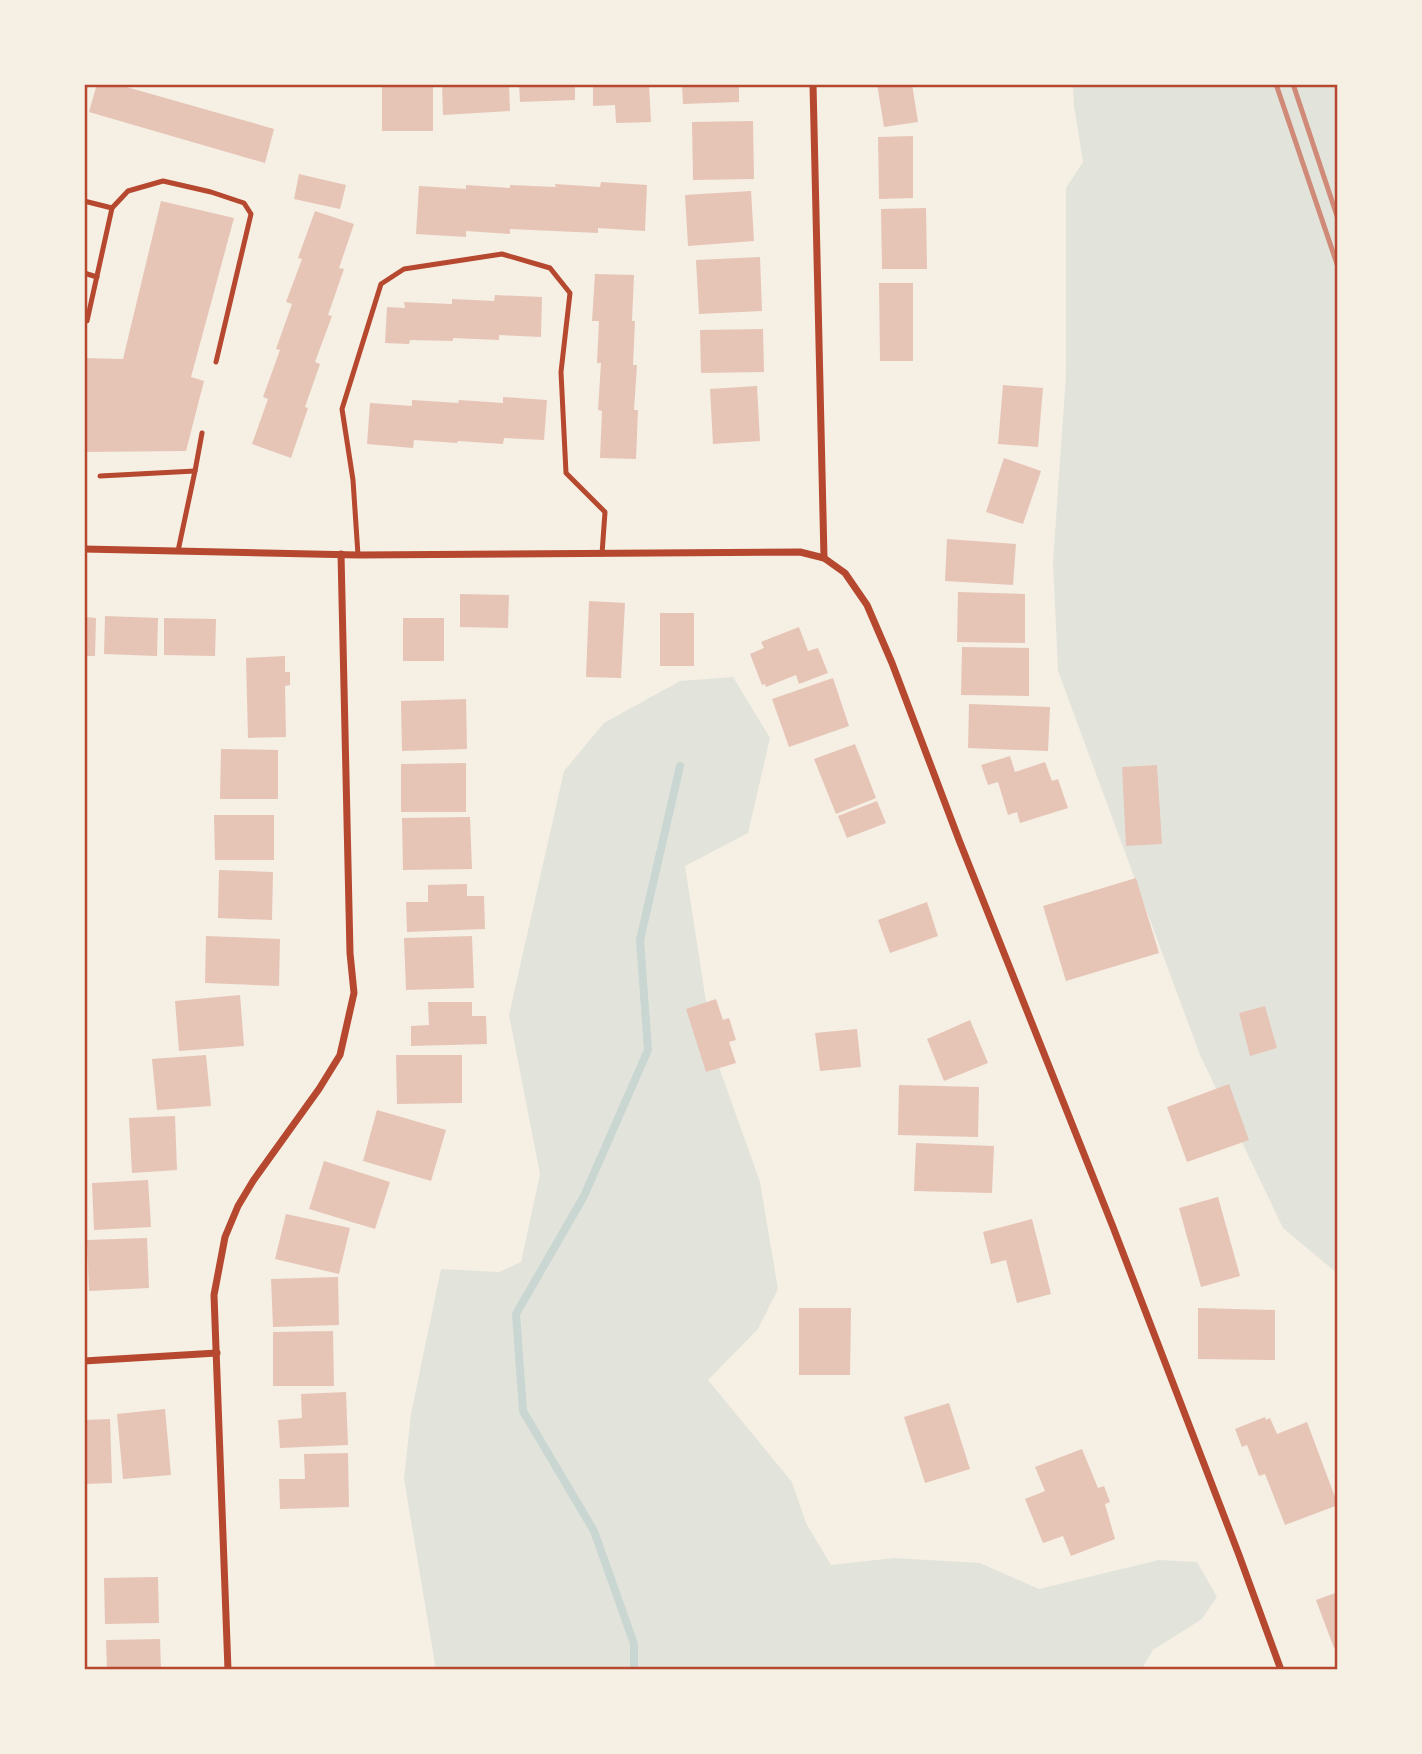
<svg xmlns="http://www.w3.org/2000/svg" width="1422" height="1754" viewBox="0 0 1422 1754" font-family="Rubik,sans-serif">
<style>
.green{fill:#e2e4dc}
.lines{fill:none;stroke-linecap:round;stroke-linejoin:round}
.stream{stroke:#c9d6d2;stroke-width:8}
.building{fill:#e6c5b7}
.service{stroke:#b5482f;stroke-width:5}
.minor{stroke:#b5482f;stroke-width:7}
.rail{stroke:#cf8b77;stroke-width:5}
.neatline{fill:none;stroke:#b5482f;stroke-width:2.5}
</style>
<rect width="100%" height="100%" fill="#f6efe4"/>
<g class="green">
<path d="M1073,84H1338V1274L1283,1228L1200,1055L1058,671L1053,562L1066,374V188L1083,162L1074,106Z"/>
<path d="M733,677L770,738L748,833L685,866L714,1053L760,1182L778,1289L758,1329L708,1380L792,1482L806,1523L831,1565L894,1558L980,1563L1039,1589L1159,1560L1197,1562L1217,1597L1202,1619L1153,1650L1141,1670H436L404,1479L411,1414L441,1269L499,1272L521,1262L540,1174L509,1015L564,771L604,723L680,681Z"/>
</g>
<g class="lines">
<path class="stream" d="M634,1670V1644L594,1531L523,1411L516,1314L584,1196L648,1050L640,940L680,766"/>
</g>
<g class="building">
<path d="M97,84H116L274,129L265,163L89,112Z"/>
<rect x="382" y="84" width="51" height="47"/>
<path d="M442,84H509L510,111L443,115Z"/>
<path d="M519,84H575V100L520,102Z"/>
<path d="M593,84H649L651,122L616,123L615,105L593,106Z"/>
<path d="M682,84H739V102L683,104Z"/>
<path d="M877,84H912L918,122L884,127Z"/>
<path d="M753,121L754,179L693,180L692,122Z"/>
<path d="M913,136V198L879,199L878,137Z"/>
<path d="M299,174L346,185L340,209L294,199Z"/>
<path d="M601,182L647,185L645,231L598,228V233L510,229V234L466,231V237L416,234L419,186L466,189V185L510,188V185L556,187L555,184L600,187Z"/>
<path d="M751,191L754,241L688,246L685,195Z"/>
<path d="M161,201L234,218L191,377L204,381L186,451L84,452V358L123,359Z"/>
<path d="M926,208L927,269H882L881,209Z"/>
<path d="M315,211L354,224L339,268L344,269L328,315L332,316L315,362L320,364L305,407L308,408L291,458L252,444L268,399L263,397L280,350L276,349L292,304L286,302L302,259L298,258Z"/>
<path d="M760,257L762,311L699,314L696,260Z"/>
<path d="M595,274L634,275L632,321H635L633,365H637L634,410H638L636,459L600,458L602,411L598,410L601,363H597L599,321H592Z"/>
<path d="M879,283H913V361H880Z"/>
<path d="M495,295L542,297L541,337L499,335V340L453,338V341L410,340L409,344L385,343L387,307L405,308L404,302L452,304V299L494,301Z"/>
<path d="M763,329L764,372L701,373L700,330Z"/>
<path d="M1003,385L1043,388L1038,447L998,444Z"/>
<path d="M757,386L760,441L713,444L710,389Z"/>
<path d="M503,397L547,400L544,440L504,438L503,444L458,441L457,443L414,440L413,448L367,444L370,403L412,406V400L458,403L459,400L503,403Z"/>
<path d="M1004,458L1041,471L1023,524L986,512Z"/>
<path d="M947,539L1016,544L1013,585L945,581Z"/>
<path d="M958,592L1025,594V643L957,642Z"/>
<path d="M460,594L509,595L508,628L460,627Z"/>
<path d="M589,601L625,603L621,678L586,677Z"/>
<rect x="660" y="613" width="34" height="53"/>
<path d="M105,616L158,618L157,656L104,654Z"/>
<path d="M84,617L96,618L95,656H84Z"/>
<path d="M164,618L216,619L215,656L164,655Z"/>
<rect x="403" y="618" width="41" height="43"/>
<path d="M799,627L808,651L818,648L828,673L799,684L796,675L766,687L765,684L762,685L750,654L764,648L761,642Z"/>
<path d="M962,647L1029,648V696L961,695Z"/>
<path d="M285,656V672H290V685L285,686L286,737L248,738L246,658Z"/>
<path d="M833,678L849,726L789,747L772,699Z"/>
<path d="M466,699L467,749L402,751L401,701Z"/>
<path d="M969,704L1050,707L1048,751L968,748Z"/>
<path d="M855,744L876,798L836,814L814,759Z"/>
<path d="M221,749L278,750V799H220Z"/>
<path d="M1010,756L1015,772L1045,762L1052,781L1058,779L1068,808L1020,823L1017,812L1008,815L998,782L988,785L981,765Z"/>
<path d="M466,763V812H401V764Z"/>
<path d="M1157,765L1162,844L1126,846L1122,767Z"/>
<path d="M877,801L886,823L847,838L838,816Z"/>
<path d="M214,815H274V860H215Z"/>
<path d="M470,817L472,869L403,870L402,818Z"/>
<path d="M219,870L273,872L272,920L218,918Z"/>
<path d="M1136,878L1159,953L1066,981L1043,906Z"/>
<path d="M467,884V896H484L485,929L407,932L406,902H428V885Z"/>
<path d="M927,902L938,936L890,953L878,920Z"/>
<path d="M206,936L280,939L279,986L205,983Z"/>
<path d="M472,936L474,988L406,990L404,938Z"/>
<path d="M240,995L244,1046L179,1051L175,1001Z"/>
<path d="M716,999L723,1020L729,1018L736,1040L729,1042L736,1063L706,1072L686,1009Z"/>
<path d="M428,1002H472V1016H486L487,1044L411,1046V1026L429,1025Z"/>
<path d="M1265,1006L1277,1048L1250,1056L1239,1013Z"/>
<path d="M970,1020L988,1063L944,1081L927,1039Z"/>
<path d="M857,1029L861,1067L820,1071L815,1033Z"/>
<path d="M206,1055L211,1106L157,1110L152,1059Z"/>
<path d="M396,1055H462V1103L397,1104Z"/>
<path d="M1229,1084L1249,1140L1187,1162L1167,1107Z"/>
<path d="M899,1085L979,1087L978,1137L898,1135Z"/>
<path d="M377,1110L446,1130L431,1181L363,1161Z"/>
<path d="M175,1116L177,1170L132,1173L129,1118Z"/>
<path d="M916,1143L994,1146L992,1193L914,1191Z"/>
<path d="M324,1161L390,1182L375,1229L309,1209Z"/>
<path d="M148,1180L151,1227L94,1230L92,1183Z"/>
<path d="M1218,1197L1240,1276L1201,1287L1179,1208Z"/>
<path d="M286,1214L350,1228L339,1274L275,1259Z"/>
<path d="M1032,1219L1051,1294L1017,1303L1006,1260L991,1264L983,1232Z"/>
<path d="M147,1238L149,1288L89,1291L87,1240Z"/>
<path d="M338,1277L339,1325L273,1327L271,1279Z"/>
<path d="M799,1308H851L850,1375H799Z"/>
<path d="M1198,1308L1275,1310V1360L1198,1359Z"/>
<path d="M333,1331L334,1386H273V1332Z"/>
<path d="M346,1392L348,1445L280,1448L278,1420L302,1418L301,1394Z"/>
<path d="M949,1403L970,1469L925,1483L904,1417Z"/>
<path d="M165,1409L171,1475L123,1479L117,1414Z"/>
<path d="M1265,1417L1266,1420L1270,1418L1277,1434L1307,1422L1338,1505L1285,1525L1265,1474L1259,1476L1247,1445L1242,1447L1235,1429Z"/>
<path d="M110,1419L112,1483L84,1484V1420Z"/>
<path d="M1082,1449L1098,1488L1104,1486L1110,1502L1105,1504L1115,1539L1071,1556L1063,1536L1043,1543L1025,1499L1045,1491L1035,1467Z"/>
<path d="M348,1453L349,1507L280,1509L279,1479H305L304,1454Z"/>
<path d="M158,1577L159,1623L105,1624L104,1578Z"/>
<path d="M1338,1592V1646L1334,1648L1316,1600Z"/>
<path d="M160,1639L161,1670H107L106,1640Z"/>
</g>
<g class="lines">
<g class="service">
<path d="M84,201L112,208"/>
<path d="M84,273L97,277"/>
<path d="M84,322L87,321L112,208L128,191L163,181L211,192L244,203L251,214L216,362"/>
<path d="M195,471L202,433"/>
<path d="M100,476L195,471L178,551"/>
<path d="M358,555L353,480L342,409L381,284L404,269L502,254L550,268L570,293L561,372L566,473L605,512L602,554"/>
</g>
<g class="minor">
<path d="M813,84L824,558"/>
<path d="M84,549L358,555L800,552L824,558L845,573L867,605L892,663L959,840L1113,1227L1239,1555L1281,1670"/>
<path d="M84,1361L217,1353"/>
<path d="M228,1670L214,1295L225,1237L238,1206L253,1181L319,1089L340,1055L354,993L350,953L341,554"/>
</g>
<g class="rail">
<path d="M1276,84L1338,267"/>
<path d="M1293,84L1338,219"/>
</g>
</g>
<rect width="1422" height="1754" fill="none" stroke="#f6efe4" stroke-width="172"/>
<rect x="86" y="86" width="1250" height="1582" class="neatline"/>
</svg>
